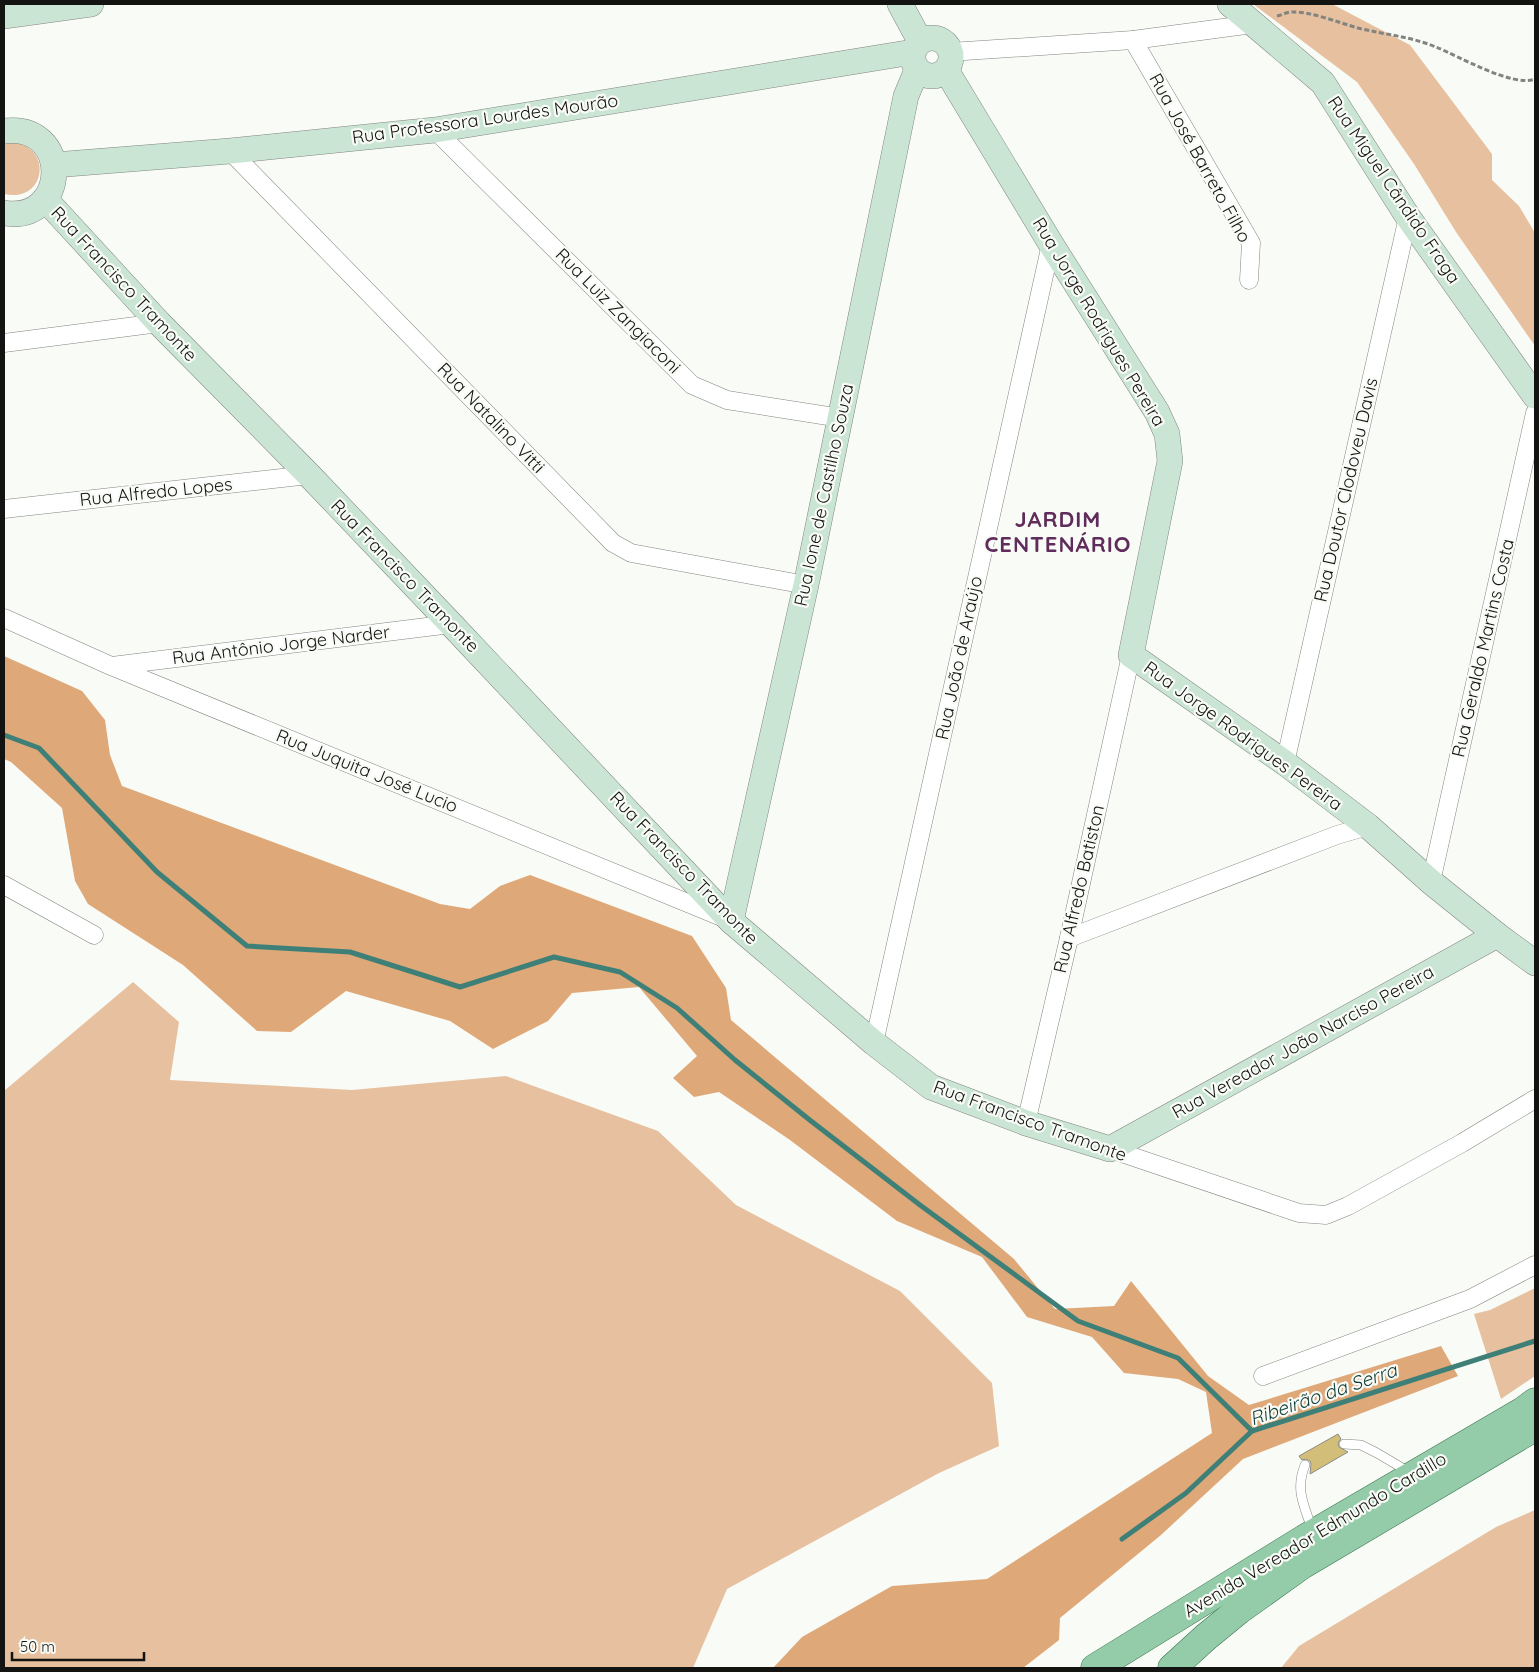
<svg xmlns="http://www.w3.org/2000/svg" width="1539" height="1672" viewBox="0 0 1539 1672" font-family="Quicksand,sans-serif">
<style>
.green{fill:#e6c09f}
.forest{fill:#dfa878}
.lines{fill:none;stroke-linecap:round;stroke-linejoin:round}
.stream{stroke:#3e8077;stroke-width:5}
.building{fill:#d3be79;stroke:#8c8b86}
.lane-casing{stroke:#838581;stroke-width:10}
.street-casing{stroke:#838581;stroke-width:19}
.secondary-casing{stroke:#838581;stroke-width:26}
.primary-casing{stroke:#39754e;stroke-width:29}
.path{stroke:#828480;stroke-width:3;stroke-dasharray:5 2.5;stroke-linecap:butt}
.lane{stroke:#fff;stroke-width:9}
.street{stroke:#fff;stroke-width:18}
.secondary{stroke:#cae5d4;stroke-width:25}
.primary{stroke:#94cba8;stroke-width:28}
.labels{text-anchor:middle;stroke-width:4.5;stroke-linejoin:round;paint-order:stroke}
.street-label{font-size:18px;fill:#131412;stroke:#f9fbf6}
.water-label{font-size:19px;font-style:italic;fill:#123e38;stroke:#f9fbf6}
.district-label{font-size:22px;font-weight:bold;letter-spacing:1px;fill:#602c5b;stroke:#f9fbf6}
</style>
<rect width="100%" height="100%" fill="#f9fbf6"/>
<g class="green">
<path d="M1253,4H1332L1410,45L1492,154V180L1519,206L1535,233V346L1456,232L1414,164L1357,82Z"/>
<path d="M9,142C54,143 47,204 4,194V144Z"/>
<path d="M133,982L179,1022L170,1080L352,1090L506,1076L658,1131L736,1205L900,1291L992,1383L999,1446L939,1473L727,1589L693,1668H4V1091Z"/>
<path d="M1535,1288V1376L1501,1399L1474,1314L1490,1310Z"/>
<path d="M1535,1510V1668H1281L1299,1646L1496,1527Z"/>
</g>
<path class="forest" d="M4,656L82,691L105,720L110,755L122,786L440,904L470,909L500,886L530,875L692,936L726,988L731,1020L1014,1259L1055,1309L1114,1306L1131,1281L1208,1376L1249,1405L1441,1346L1458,1376L1243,1459L1161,1535L1060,1618L1059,1640L1023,1668H773L802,1637L892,1586L987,1579L1212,1433L1206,1392L1178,1379L1124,1373L1092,1337L1027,1317L982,1257L897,1221L790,1140L719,1092L694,1097L673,1078L697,1056L639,987L572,993L548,1021L493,1049L450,1021L346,991L291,1032L257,1031L183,965L88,904L75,881L62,808L11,762L4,759Z"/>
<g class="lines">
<g class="stream">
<path d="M4,735L39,748L157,872L247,946L350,952L460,987L554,957L620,972L677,1008L735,1060L811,1121L920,1205L1078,1321L1178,1358L1252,1431"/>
<path d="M1122,1539L1186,1493L1252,1431L1535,1341"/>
</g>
</g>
<path class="building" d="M1338,1434L1341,1439L1338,1443L1339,1447L1348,1452L1310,1474L1311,1464L1310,1461L1306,1459L1302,1460L1299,1456Z"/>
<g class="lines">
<g class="lane-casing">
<g id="lane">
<path d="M1344,1444L1361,1445L1377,1453L1409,1472"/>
<path d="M1305,1465C1295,1490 1304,1505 1312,1529"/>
</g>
</g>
<g class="street-casing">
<g id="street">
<path d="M1133,40L1251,243L1249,280"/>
<path d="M950,52L1133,40L1253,24"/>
<path d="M435,130L692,385L727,400L841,418"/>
<path d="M230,151L613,543L631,553L806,585"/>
<path d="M4,343L159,323"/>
<path d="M4,509L309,475"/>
<path d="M4,618L111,666L724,918"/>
<path d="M112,666L451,624"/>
<path d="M1285,763L1408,217"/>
<path d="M1431,882L1535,413"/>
<path d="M4,885L94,935"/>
<path d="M1069,938L1337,835L1368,826"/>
<path d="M874,1043L1051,244"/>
<path d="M1026,1123L1069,938L1131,655"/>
<path d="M1110,1149L1299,1213L1326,1215L1348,1206L1462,1143L1535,1099"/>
<path d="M1263,1376L1470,1299L1535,1265"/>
</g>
</g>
<g class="secondary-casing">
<g id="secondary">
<path d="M900,4L920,41"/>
<path d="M1230,4L1323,83L1408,217L1535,396"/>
<path d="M4,16L91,4"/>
<circle cx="932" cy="57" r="19"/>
<path d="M946,70L1051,244L1157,412L1167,434L1170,461L1131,655L1285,763L1368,826L1431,882L1497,935L1535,963"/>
<path d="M4,131C72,122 69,224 4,213"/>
<path d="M54,165L230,151L435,130L913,52"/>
<path d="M45,199L159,323L309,475L451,624L731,921L874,1043L931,1087L1026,1123L1110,1149L1497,935"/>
<path d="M731,921L806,585L906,96L917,70"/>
</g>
</g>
<g class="primary-casing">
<g id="primary">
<path d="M1095,1668L1304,1539L1523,1411L1535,1402"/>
<path d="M1172,1668L1206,1637L1239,1610L1302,1565L1535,1427"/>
</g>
</g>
<path class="path" d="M1277,16C1282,15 1287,12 1292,12C1310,11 1340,23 1358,28C1386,35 1409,36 1436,47C1458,56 1514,88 1535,79"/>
<use href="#lane" class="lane"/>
<use href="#street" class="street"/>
<use href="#secondary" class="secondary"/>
<use href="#primary" class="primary"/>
</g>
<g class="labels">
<g class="street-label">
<text transform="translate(485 119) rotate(-8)" y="6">Rua Professora Lourdes Mourão</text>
<text transform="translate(1200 158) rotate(61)" y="6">Rua José Barreto Filho</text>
<text transform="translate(1394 190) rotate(56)" y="6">Rua Miguel Cândido Fraga</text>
<text transform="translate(124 284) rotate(47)" y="6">Rua Francisco Tramonte</text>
<text transform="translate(618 311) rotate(45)" y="6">Rua Luiz Zangiaconi</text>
<text transform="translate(1099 322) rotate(59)" y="6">Rua Jorge Rodrigues Pereira</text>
<text transform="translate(491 418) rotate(46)" y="6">Rua Natalino Vitti</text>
<text transform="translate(1346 490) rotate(-77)" y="6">Rua Doutor Clodoveu Davis</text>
<text transform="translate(156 492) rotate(-6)" y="6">Rua Alfredo Lopes</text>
<text transform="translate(824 495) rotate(-78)" y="6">Rua Ione de Castilho Souza</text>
<text transform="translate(405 576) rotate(46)" y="6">Rua Francisco Tramonte</text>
<text transform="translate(281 645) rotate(-7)" y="6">Rua Antônio Jorge Narder</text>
<text transform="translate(1483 648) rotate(-77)" y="6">Rua Geraldo Martins Costa</text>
<text transform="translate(959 658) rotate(-78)" y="6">Rua João de Araújo</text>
<text transform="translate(1243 736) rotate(36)" y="6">Rua Jorge Rodrigues Pereira</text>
<text transform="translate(367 771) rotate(22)" y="6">Rua Juquita José Lucio</text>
<text transform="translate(684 868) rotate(46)" y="6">Rua Francisco Tramonte</text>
<text transform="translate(1079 889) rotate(-77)" y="6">Rua Alfredo Batiston</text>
<text transform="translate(1303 1042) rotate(-29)" y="6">Rua Vereador João Narciso Pereira</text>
<text transform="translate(1030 1121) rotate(20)" y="6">Rua Francisco Tramonte</text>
<text transform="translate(1315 1535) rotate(-31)" y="6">Avenida Vereador Edmundo Cardillo</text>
</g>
<g class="water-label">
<text transform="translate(1323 1394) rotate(-19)" y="7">Ribeirão da Serra</text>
</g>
<g class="district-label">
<text x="1058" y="527">JARDIM<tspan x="1058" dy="25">CENTENÁRIO</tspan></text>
</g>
</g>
<rect width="1539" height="1672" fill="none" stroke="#131412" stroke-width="10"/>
<path d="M12 1652v8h132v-8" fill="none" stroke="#131412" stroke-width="2.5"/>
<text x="20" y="1652" font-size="15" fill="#131412" stroke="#f9fbf6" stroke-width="4" paint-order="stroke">50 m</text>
</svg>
